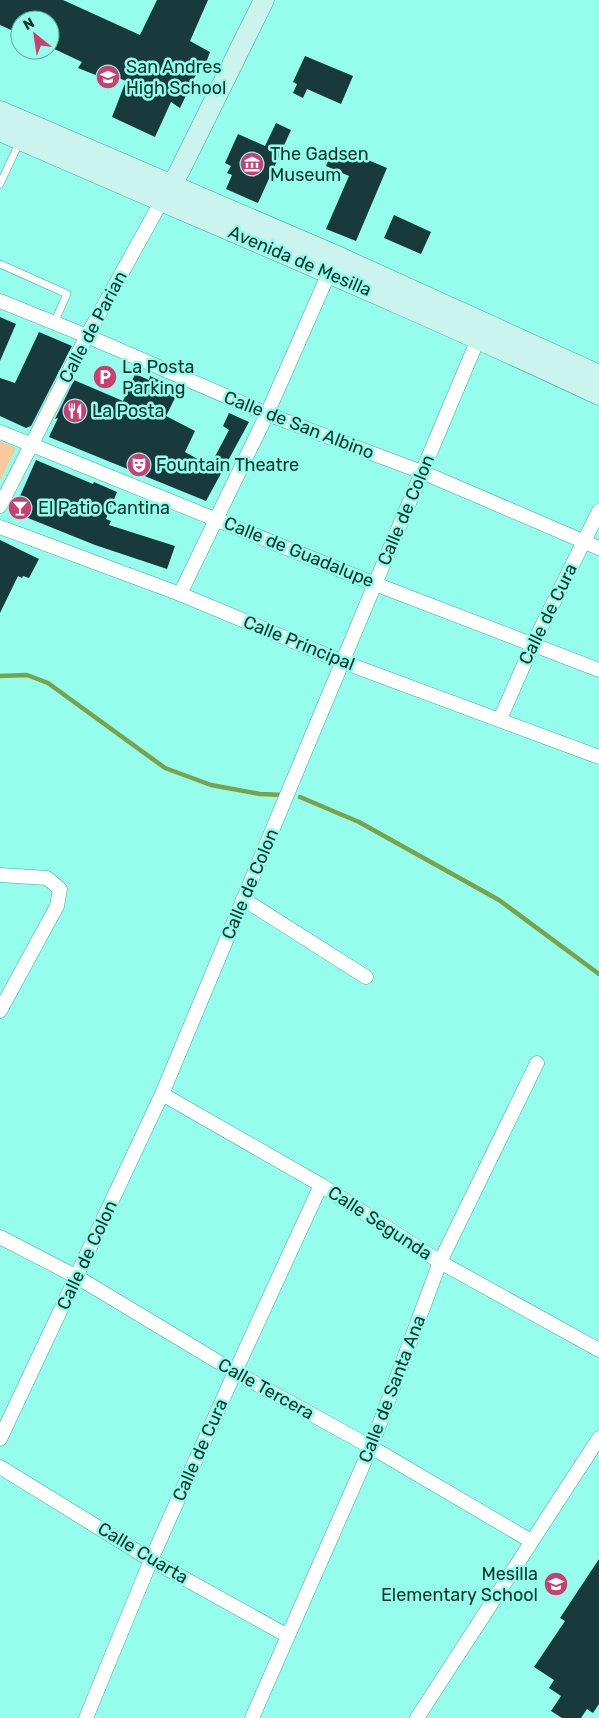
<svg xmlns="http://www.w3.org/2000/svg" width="599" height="1718" viewBox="0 0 599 1718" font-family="Rubik,sans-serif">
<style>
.green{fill:#fbc89c}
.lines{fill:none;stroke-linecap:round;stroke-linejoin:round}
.stream{stroke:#7ba149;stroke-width:4.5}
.building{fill:#183a3d}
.lane-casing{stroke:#3daa9c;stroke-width:8}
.street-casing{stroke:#3daa9c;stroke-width:15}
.secondary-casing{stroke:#3daa9c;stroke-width:21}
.lane{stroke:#fff;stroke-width:7}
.street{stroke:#fff;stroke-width:14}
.secondary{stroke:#ccf4ef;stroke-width:20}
.labels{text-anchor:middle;stroke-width:5;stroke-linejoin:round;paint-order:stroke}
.poi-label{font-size:18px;fill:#03342e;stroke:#94fdec;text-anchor:start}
.street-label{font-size:18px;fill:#03342e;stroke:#94fdec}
</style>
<rect width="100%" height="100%" fill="#94fdec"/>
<path class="green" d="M0,441L16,448L0,481Z"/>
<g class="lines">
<g class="stream">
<path d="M0,676L27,675L48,683L165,768L211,785L260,794L283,795"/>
<path d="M300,797L359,822L499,900L599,974"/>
</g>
</g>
<g class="building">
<path d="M0,0H63L140,35L157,0H208L190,41L210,52L206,63L202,62L180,108L171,102L155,137L112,117L126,81L101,71L98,76L78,68L82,62L50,47V20H20V34L0,25Z"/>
<path d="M305,56L353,76L341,104L307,89L303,98L293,93L297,84L293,82Z"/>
<path d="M276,123L291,130L258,203L226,189L232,175L227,173L231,166L225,163L238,134L265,146Z"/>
<path d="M335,146L387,168L356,241L326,229L349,176L326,166Z"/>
<path d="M394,215L431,232L421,254L384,238Z"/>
<path d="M0,317L16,324L0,361Z"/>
<path d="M39,332L72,346L31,426L26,428L0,416V378L15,383Z"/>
<path d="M135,374L149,380L150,376L179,390L166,416L195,431L185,452L210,466L229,430L223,426L229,413L249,422L206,501L49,437L58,418L55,419L74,380L123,401Z"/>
<path d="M36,460L93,484L94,482L117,492L106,519L111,521L109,525L175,546L167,569L95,545L13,512Z"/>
<path d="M0,540L39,559L29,578L23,576L22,578L18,576L0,613Z"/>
<path d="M599,1559V1704L593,1713L587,1709L581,1718H562L551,1711L561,1696L549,1688L554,1680L534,1667L565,1621L560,1618Z"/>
</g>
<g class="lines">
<g class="lane-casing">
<g id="lane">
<path d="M0,184L20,141"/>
<path d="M0,264L67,294L54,323"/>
</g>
</g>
<g class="street-casing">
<g id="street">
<path d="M0,301L87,336L267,414L422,472L599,548"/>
<path d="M0,432L375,584L599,670"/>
<path d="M0,506L87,336L161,202"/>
<path d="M0,527L180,594L343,662L599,757"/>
<path d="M180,594L267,414L332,266"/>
<path d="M500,719L533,644L599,511"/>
<path d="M0,875L47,878L60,889L57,906L0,1011"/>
<path d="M243,899L366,977"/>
<path d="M162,1094L321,1185L440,1262L599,1350"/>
<path d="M0,1237L77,1277L235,1372L371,1447L531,1541"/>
<path d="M0,1439L162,1094L375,584L481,332"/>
<path d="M0,1467L151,1560L288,1636"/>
<path d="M86,1718L151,1560L235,1372L321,1185"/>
<path d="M252,1718L371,1447L440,1262L537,1063"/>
<path d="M417,1718L599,1438"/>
</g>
</g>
<g class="secondary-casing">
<g id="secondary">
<path d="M0,111L337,256L599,375"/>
<path d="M0,131C200,219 402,302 599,395"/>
<path d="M165,197L180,170L264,0"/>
</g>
</g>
<use href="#lane" class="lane"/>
<use href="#street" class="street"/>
<use href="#secondary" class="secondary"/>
</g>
<defs>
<g id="school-disc" transform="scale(1.25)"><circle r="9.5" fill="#ca3e70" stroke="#94fdec"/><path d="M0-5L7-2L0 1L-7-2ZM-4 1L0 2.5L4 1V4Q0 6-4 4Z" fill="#fff"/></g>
<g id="museum-disc" transform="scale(1.25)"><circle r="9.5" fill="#ca3e70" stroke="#94fdec"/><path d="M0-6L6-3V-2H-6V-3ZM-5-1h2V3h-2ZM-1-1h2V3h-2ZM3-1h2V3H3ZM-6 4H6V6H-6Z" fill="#fff"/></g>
<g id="parking-disc" transform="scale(1.25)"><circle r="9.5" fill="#ca3e70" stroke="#94fdec"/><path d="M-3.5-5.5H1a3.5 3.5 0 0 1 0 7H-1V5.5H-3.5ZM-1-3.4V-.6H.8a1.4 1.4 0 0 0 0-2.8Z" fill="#fff"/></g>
<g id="restaurant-disc" transform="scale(1.25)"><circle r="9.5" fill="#ca3e70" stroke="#94fdec"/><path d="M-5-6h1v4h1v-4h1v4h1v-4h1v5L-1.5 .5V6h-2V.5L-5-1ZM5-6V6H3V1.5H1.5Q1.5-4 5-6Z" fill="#fff"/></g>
<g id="theatre-disc" transform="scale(1.25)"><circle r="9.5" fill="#ca3e70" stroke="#94fdec"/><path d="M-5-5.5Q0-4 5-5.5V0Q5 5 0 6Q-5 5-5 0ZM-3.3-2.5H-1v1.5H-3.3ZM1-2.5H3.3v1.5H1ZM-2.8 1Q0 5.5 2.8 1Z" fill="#fff"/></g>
<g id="bar-disc" transform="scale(1.25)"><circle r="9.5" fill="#ca3e70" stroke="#94fdec"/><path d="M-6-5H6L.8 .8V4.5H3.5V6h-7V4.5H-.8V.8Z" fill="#fff"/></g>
</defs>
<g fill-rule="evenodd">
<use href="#school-disc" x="108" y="77"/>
<use href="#museum-disc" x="252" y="164"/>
<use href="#parking-disc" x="105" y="377"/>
<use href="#restaurant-disc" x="75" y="411"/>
<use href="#theatre-disc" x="139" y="465"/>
<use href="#bar-disc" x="20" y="508"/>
<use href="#school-disc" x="556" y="1584"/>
</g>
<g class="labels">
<g class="poi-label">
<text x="126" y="73">San Andres<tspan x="126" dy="21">High School</tspan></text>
<text x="270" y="160">The Gadsen<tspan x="270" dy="21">Museum</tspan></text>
<text x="122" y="373">La Posta<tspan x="122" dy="21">Parking</tspan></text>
<text x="92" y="417">La Posta</text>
<text x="156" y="471">Fountain Theatre</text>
<text x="38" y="514">El Patio Cantina</text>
<text x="538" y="1580" text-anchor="end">Mesilla<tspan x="538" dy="21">Elementary School</tspan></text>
</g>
<g class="street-label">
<text transform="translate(300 261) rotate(23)" y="6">Avenida de Mesilla</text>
<text transform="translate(93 327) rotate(-62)" y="6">Calle de Parian</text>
<text transform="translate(299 425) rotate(21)" y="6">Calle de San Albino</text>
<text transform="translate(406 510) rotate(-67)" y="6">Calle de Colon</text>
<text transform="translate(299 552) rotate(22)" y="6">Calle de Guadalupe</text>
<text transform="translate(548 614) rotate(-64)" y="6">Calle de Cura</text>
<text transform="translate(299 643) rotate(22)" y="6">Calle Principal</text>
<text transform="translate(250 884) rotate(-67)" y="6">Calle de Colon</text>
<text transform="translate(380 1223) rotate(33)" y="6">Calle Segunda</text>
<text transform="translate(87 1255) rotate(-65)" y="6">Calle de Colon</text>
<text transform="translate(266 1389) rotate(29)" y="6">Calle Tercera</text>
<text transform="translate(392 1389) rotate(-69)" y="6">Calle de Santa Ana</text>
<text transform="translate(200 1450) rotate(-66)" y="6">Calle de Cura</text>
<text transform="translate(143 1553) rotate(31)" y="6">Calle Cuarta</text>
</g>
</g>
<g transform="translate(35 35) rotate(330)"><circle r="24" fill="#94fdec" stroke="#5aada0"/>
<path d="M0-4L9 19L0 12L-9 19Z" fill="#ca3e70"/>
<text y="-8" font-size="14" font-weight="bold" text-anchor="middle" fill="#03342e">N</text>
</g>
</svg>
